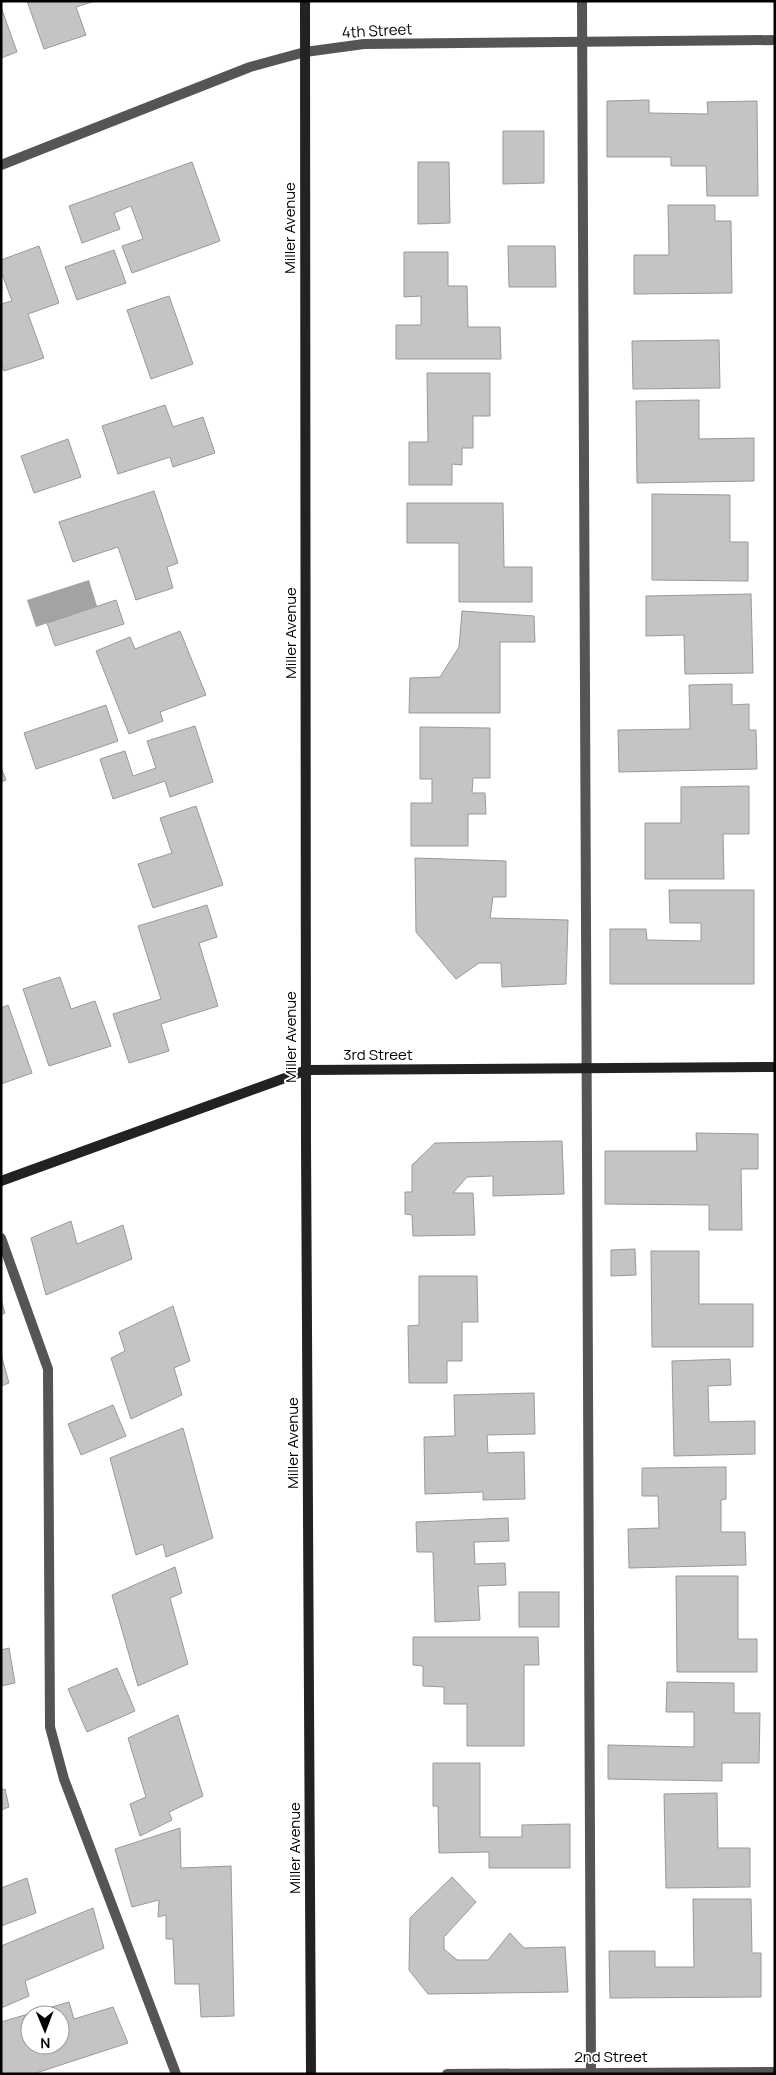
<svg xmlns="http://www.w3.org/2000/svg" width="776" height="2075" viewBox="0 0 776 2075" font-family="Manrope,sans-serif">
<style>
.water{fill:#a3a3a3}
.building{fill:#c4c4c4;stroke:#999;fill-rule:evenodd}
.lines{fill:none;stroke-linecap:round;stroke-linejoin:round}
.lane{stroke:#555;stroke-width:10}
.street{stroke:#555;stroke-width:10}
.secondary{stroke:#222;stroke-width:10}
.labels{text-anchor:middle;stroke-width:4;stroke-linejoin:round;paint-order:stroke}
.street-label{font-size:15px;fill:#000;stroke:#fff}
</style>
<rect width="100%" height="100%" fill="#fff"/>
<path class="water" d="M89,580L97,606L36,627L27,600Z"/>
<g class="building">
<path d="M27,1H95L76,7L86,35L44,49Z"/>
<path d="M1,7L17,52L1,58Z"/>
<path d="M649,100V113L708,114L707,102L757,101L758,196H707L706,166H671V157H607V101Z"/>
<path d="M503,131H544V183L503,184Z"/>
<path d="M192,162L220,241L132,273L122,246L143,239L131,206L114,213L120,229L82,243L69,206Z"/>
<path d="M418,162H449L450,223L418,224Z"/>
<path d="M668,205H715V221H731L732,293L634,294V255H669Z"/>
<path d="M39,246L59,303L28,314L44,358L4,371L1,363V304L12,301L1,271V260Z"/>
<path d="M508,246H555L556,287H509Z"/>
<path d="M114,250L126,283L77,300L65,267Z"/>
<path d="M404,252H448V286H467L468,327H500L501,359H396V325H421V296L404,297Z"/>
<path d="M169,296L193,364L151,379L127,310Z"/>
<path d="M719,340L720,388L633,389L632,341Z"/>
<path d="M427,373H490V416H473V448H462V465L452,464V485H409V442H428Z"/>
<path d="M699,400V439L754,438V481L637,483L636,401Z"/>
<path d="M165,405L173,427L203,417L215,453L173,467L170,457L118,474L102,426Z"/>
<path d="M68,439L81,477L34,493L21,456Z"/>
<path d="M154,491L178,563L167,567L173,588L136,600L118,547L73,562L59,522Z"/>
<path d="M652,494L730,495V542H748V581L652,580Z"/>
<path d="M407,503H503L504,567H532V602H459V543H407Z"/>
<path d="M751,594L753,673L685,674L684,635L646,636V596Z"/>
<path d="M116,600L124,624L55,646L47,623Z"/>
<path d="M462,611L534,616L535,642H500V713H409L410,678L440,677L459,647Z"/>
<path d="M180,631L206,695L160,712L163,721L129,734L96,651L130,637L135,649Z"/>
<path d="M732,684V705L749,704V730H756L757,769L619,772L618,730L690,729L689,685Z"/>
<path d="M106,705L118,741L36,769L24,733Z"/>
<path d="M195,726L213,782L170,797L165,781L113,799L100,759L125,751L133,776L156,768L147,741Z"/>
<path d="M420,727L490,728V778H473L472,793H485L486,814H468V846H411V803H432V779H420Z"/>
<path d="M1,767L6,780L1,782Z"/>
<path d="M749,786V834H723L724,879H645V823H681V787Z"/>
<path d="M196,806L223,885L153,908L138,864L172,853L160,818Z"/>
<path d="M415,858L506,861V897H493L490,918L568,920L566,984L502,987L501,963H479L456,979L416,932Z"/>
<path d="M669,890H754V984H610V929H646L647,940L701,941V923H670Z"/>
<path d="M207,905L217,937L199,943L218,1006L161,1024L169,1051L129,1063L113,1014L161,999L138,926Z"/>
<path d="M60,977L71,1009L95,1001L111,1046L49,1066L23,989Z"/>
<path d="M8,1005L32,1073L1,1084V1008Z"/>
<path d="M696,1133L758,1134V1169H741L742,1230H709V1205L605,1204V1151H697Z"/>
<path d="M562,1141L564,1194L493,1196V1176L467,1177L453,1193H473L475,1235L413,1236L412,1215L405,1214V1192H412V1165L435,1143Z"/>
<path d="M71,1221L77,1244L123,1225L132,1259L46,1295L31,1238Z"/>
<path d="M635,1249L636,1275L611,1276V1250Z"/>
<path d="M651,1251H699V1304H753V1347H652Z"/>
<path d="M419,1276H477L478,1322H462V1361H447V1383H409L408,1326L419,1325Z"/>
<path d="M1,1299L5,1313L1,1315Z"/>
<path d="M173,1306L190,1361L174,1368L182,1395L131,1419L111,1358L125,1351L119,1332Z"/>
<path d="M1,1354L9,1383L1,1386Z"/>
<path d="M730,1359L731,1385L708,1386L709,1422L755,1421V1454L674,1456L672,1361Z"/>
<path d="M534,1393L535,1434L487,1435L488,1453L524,1452L525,1499L483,1500V1492L425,1494L424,1437L455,1436L454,1395Z"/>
<path d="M113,1405L126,1436L81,1455L68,1424Z"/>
<path d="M183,1428L213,1538L166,1557L163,1544L136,1555L110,1458Z"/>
<path d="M726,1467V1499L721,1500V1532H745L746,1565L629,1568L628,1529L659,1528L658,1496H642V1468Z"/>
<path d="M508,1518L509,1541L474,1542L475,1564L505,1563L506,1585L478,1586L480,1620L435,1622L433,1552H417L416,1522Z"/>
<path d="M175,1567L182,1593L170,1598L188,1664L138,1686L112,1595Z"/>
<path d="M676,1576H738V1639H757V1672H677Z"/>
<rect x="519" y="1592" width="40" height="35"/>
<path d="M413,1637H538L539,1665H524V1746H467V1704H444V1687L423,1686V1666L413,1665Z"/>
<path d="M9,1648L15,1683L1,1686V1650Z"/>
<path d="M117,1668L135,1711L87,1732L68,1689Z"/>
<path d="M667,1682L734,1683V1713H760L759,1763H722V1781L608,1779V1745L694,1747V1712H666Z"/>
<path d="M178,1715L203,1796L169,1812L172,1820L140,1836L130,1804L146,1797L128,1738Z"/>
<path d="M433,1763H480V1837H522V1825L570,1824V1868H489V1852L439,1853L438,1806H433Z"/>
<path d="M5,1789L9,1807L1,1810V1790Z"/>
<path d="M717,1793L718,1848H750V1887L666,1888L664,1794Z"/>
<path d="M180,1828L181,1868L231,1866L234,2016L201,2017L199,1984H175L173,1939H166V1915L158,1917L159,1900L132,1907L115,1849Z"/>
<path d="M452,1877L476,1902L444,1937V1949L457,1960H488L510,1933L524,1948L565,1947L568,1992L428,1994L409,1970L410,1918Z"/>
<path d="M27,1878L36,1913L1,1926V1888Z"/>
<path d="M693,1899H751L752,1953H761V1997L610,1998L609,1951H655V1967H694Z"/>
<path d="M93,1908L104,1948L25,1981L29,1996L1,2008V1946Z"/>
<path d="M69,2002L74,2019L113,2007L128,2043L33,2074H1V2022ZM30,2015H60V2045H30Z"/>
</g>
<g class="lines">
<g class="lane">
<path d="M582,1L591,2074"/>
<path d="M1,1238L48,1369L50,1727L64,1779L176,2074"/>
</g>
<g class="street">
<path d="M1,165L250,67L305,52L364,44L775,40"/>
<path d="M447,2074L775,2072"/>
</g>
<g class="secondary">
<path d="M305,1L306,1142L311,2074"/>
<path d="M1,1181L307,1070L775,1067"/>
</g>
</g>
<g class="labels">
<g class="street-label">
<text transform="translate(377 31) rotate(-3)" y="5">4th Street</text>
<text transform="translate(290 228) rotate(-90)" y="5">Miller Avenue</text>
<text transform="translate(291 633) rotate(-90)" y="5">Miller Avenue</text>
<text transform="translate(291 1037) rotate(-90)" y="5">Miller Avenue</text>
<text x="378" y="1060">3rd Street</text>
<text transform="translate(293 1443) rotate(-90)" y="5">Miller Avenue</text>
<text transform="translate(295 1848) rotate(-90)" y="5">Miller Avenue</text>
<text x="611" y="2062">2nd Street</text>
</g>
</g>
<rect width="776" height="2075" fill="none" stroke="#000000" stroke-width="5"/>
<g transform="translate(45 2030) rotate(179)"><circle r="24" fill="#ffffff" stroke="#999999"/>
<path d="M0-4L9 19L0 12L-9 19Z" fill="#000000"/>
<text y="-8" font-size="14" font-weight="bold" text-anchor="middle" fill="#000000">N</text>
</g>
</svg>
